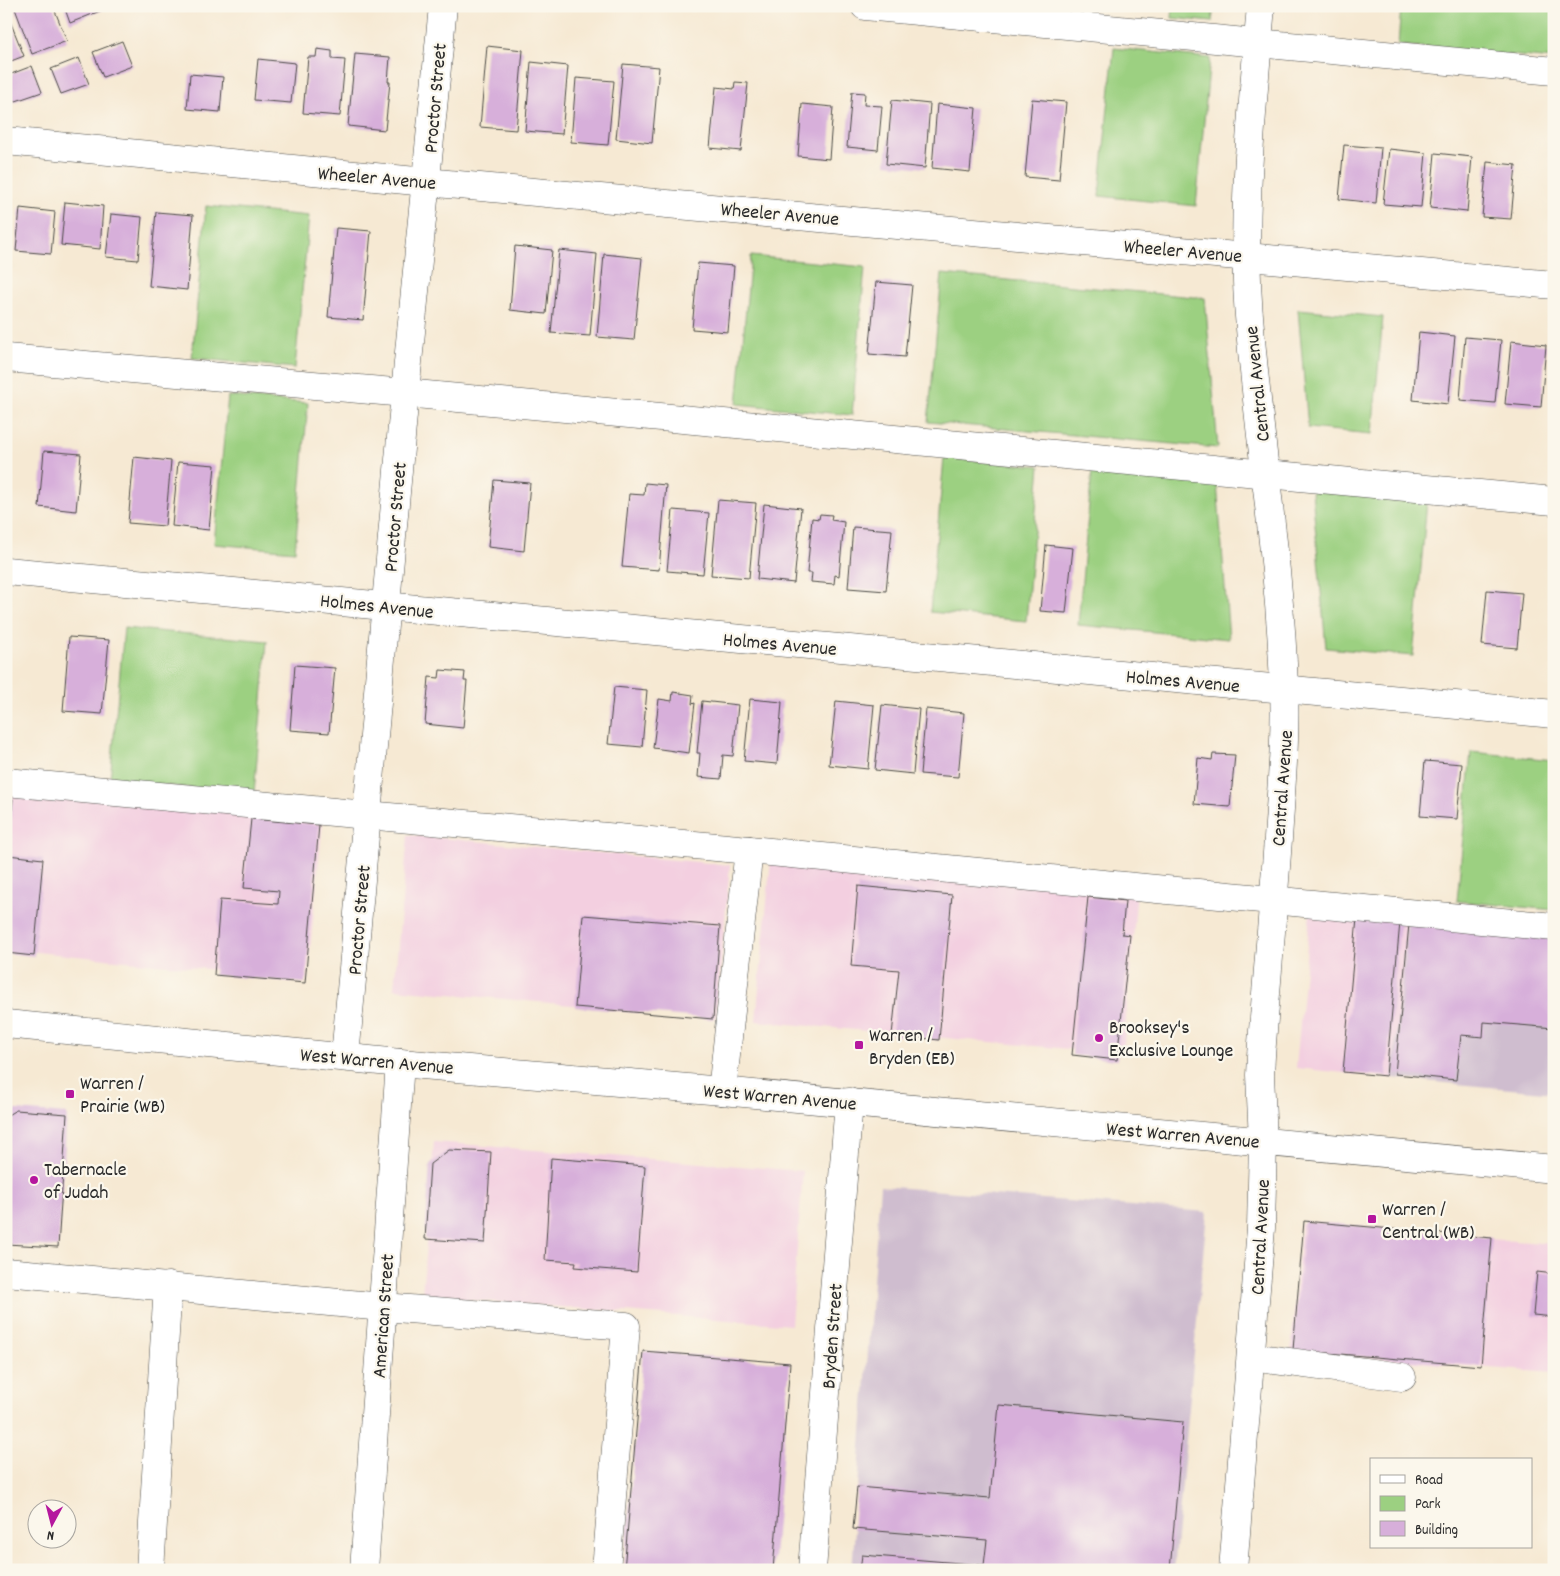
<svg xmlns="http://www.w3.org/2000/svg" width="1560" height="1576" viewBox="0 0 1560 1576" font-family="Dekko,sans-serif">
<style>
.built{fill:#f3cfe0}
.industrial{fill:#cfbdcf}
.green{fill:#9cd081;stroke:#647e56}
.building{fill:#d7afda}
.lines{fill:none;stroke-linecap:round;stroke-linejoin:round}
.minor-casing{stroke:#494844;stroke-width:29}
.major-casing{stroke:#494844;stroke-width:29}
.minor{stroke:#fff;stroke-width:28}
.major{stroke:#fff;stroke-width:28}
.poi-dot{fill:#b5179e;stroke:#fbf7ec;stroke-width:2}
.labels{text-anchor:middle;stroke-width:4.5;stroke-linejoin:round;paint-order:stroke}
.street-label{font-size:20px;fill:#2b2b2b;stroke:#fbf7ec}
.poi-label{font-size:20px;fill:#2b2b2b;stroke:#fbf7ec;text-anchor:start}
</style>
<rect width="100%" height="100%" fill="#fbf7ec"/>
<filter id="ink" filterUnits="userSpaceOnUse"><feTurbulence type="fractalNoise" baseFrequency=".02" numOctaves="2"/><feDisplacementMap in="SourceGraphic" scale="10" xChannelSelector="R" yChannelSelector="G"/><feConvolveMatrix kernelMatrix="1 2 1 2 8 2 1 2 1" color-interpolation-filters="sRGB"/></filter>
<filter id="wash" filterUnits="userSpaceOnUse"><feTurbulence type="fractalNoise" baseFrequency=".0096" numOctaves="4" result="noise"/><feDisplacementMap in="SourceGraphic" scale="20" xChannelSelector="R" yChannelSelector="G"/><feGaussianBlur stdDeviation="1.12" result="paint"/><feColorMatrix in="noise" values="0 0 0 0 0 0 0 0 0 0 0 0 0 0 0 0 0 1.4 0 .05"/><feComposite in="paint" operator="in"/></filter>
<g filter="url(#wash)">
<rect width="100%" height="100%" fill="#f6e9d3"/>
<g class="built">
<path d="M6,789L323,820L307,979L6,949Z"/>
<path d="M408,835L730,865L716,1018L394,989Z"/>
<path d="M771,859L1137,891L1123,1054L756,1021Z"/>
<path d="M1310,913L1407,922L1392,1078L1296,1068Z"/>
<path d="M434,1142L803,1171L791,1325L422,1296Z"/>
<path d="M1301,1224L1554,1244V1373L1291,1352Z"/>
</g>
<g class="industrial">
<path d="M1407,922L1554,936V1093L1392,1078Z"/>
<path d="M880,1186L1207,1212L1174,1570H852Z"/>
</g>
<g class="green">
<path d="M1173,6H1214L1212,22L1172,18Z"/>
<path d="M1401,6H1554V59L1398,45Z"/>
<path d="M1114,48L1210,58L1196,206L1099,196Z"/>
<path d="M206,206L309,216L295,368L192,358Z"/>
<path d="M751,256L865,267L852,415L737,404Z"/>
<path d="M942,274L1205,298L1218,448L928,422Z"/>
<path d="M1298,309L1383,317L1372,434L1308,428Z"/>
<path d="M228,396L308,403L295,551L214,544Z"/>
<path d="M944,458L1040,466L1026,621L930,612Z"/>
<path d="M1092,471L1217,483L1229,639L1078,625Z"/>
<path d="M1312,491L1427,501L1413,656L1326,648Z"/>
<path d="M124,628L267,641L254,794L110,780Z"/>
<path d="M1471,752L1554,760V910L1457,901Z"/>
</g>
<g id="blocks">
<g class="building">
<path d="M14,6H53L67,41L32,54Z"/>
<path d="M64,6H104L105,9L70,23Z"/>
<path d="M6,11L24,56L6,63Z"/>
<path d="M122,41L132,66L103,77L93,52Z"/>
<path d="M487,46L523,50L516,130L480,127Z"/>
<path d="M317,49L332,51V59L345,60L340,116L303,113L308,57H316Z"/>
<path d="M355,54L390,57L388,82H390L385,130L348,126Z"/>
<path d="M79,58L89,84L61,94L51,69Z"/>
<path d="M258,59L295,63L291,103L254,100Z"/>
<path d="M531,62L568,66L562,134L525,131Z"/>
<path d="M623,64L659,67L652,143L616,139Z"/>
<path d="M32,66L42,92L13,102L6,85V76Z"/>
<path d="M190,74L223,77L220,112L187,109Z"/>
<path d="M576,78L614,81L608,145L571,142Z"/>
<path d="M735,82L748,83L741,151L710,148L716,87L734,89Z"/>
<path d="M852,92L865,93L864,105L882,106L878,150L847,147Z"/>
<path d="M1032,99L1066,102L1059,180L1025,177Z"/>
<path d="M892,100L930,104L925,168L886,164Z"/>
<path d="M802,104L833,107L829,159L798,156Z"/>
<path d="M937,104L976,108L970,172L932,168Z"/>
<path d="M1344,145L1381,148L1376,203L1339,199Z"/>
<path d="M1389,149L1426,153L1421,207L1383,204Z"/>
<path d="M1435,153L1472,157L1467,212L1430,208Z"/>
<path d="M1487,162L1516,165L1511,219L1482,217Z"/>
<path d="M65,202L103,206L100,249L61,245Z"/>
<path d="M6,207H10L8,238H6Z"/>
<path d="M20,208L55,212L51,254L16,251Z"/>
<path d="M156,212L193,215L187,290L149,286Z"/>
<path d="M111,214L142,217L138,260L106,257Z"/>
<path d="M336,228L371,231L363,320L328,317Z"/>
<path d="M515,246L552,250L546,314L510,310Z"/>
<path d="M559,250L597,254L590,336L551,333Z"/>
<path d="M604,254L642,258L634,340L597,337Z"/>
<path d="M698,263L734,266L728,332L692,329Z"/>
<path d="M876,282L912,285L905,357L869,354Z"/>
<path d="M1419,332L1455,336L1448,404L1413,400Z"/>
<path d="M1465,337L1501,340L1495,403L1460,400Z"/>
<path d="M1511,341L1546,345L1541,407L1505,404Z"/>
<path d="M1552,382H1554V409L1550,408Z"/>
<path d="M44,451L81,454L76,511L39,507Z"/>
<path d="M134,457L171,461L165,526L128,523Z"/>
<path d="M178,462L215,465L209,530L172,526Z"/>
<path d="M494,480L530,483L524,551L488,547Z"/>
<path d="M645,483L666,485L659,570L622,567L629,494L644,495Z"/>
<path d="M718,500L756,503L749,578L711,575Z"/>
<path d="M764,504L801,508L794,583L757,579Z"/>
<path d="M673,510L709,513L703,574L667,571Z"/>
<path d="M820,514L832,515L831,520L844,522L839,576L835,575L834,584L811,582L812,573H807L812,518L819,519Z"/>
<path d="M853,527L892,530L886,591L848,588Z"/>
<path d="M1046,545L1073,548L1066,613L1040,611Z"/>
<path d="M1487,590L1522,593L1517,648L1482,645Z"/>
<path d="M69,637L109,640L102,714L63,711Z"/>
<path d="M295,665L335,668L329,733L290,730Z"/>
<path d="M440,670L465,672L464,681H467L463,728L425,724L429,677L439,678Z"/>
<path d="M614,687L647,690L642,747L608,744Z"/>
<path d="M673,692L693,695L692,704L695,703L689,753L653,748L659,699L672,701Z"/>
<path d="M750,699L782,702L777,764L744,761Z"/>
<path d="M702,701L738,705L733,756L723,755L721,779L698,777L700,753H697Z"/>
<path d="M836,701L874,705L868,769L829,765Z"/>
<path d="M882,705L919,709L913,774L875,770Z"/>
<path d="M926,709L964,713L958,777L920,774Z"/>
<path d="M1213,754L1235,755L1230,807L1194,804L1198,758L1212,760Z"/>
<path d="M1425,761L1462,764L1457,819L1420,816Z"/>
<path d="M6,798L13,799L8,855L43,859L34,956L6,953Z"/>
<path d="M251,819L319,825L305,983L214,975L220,900L278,904L279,891L244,888Z"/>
<path d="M858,886L952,895L939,1040L892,1035L899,970L851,966Z"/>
<path d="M1088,897L1125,901L1122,934L1130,935L1117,1060L1072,1055Z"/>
<path d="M583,915L720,926L713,1019L575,1007Z"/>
<path d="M1357,918L1400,922L1386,1076L1343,1072Z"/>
<path d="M1409,924L1554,938V1028L1484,1022L1483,1037L1461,1035L1456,1080L1395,1074Z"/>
<path d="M16,1110L67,1114L58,1247L6,1244V1116Z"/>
<path d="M449,1150L491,1152L485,1243L425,1239L430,1164Z"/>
<path d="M551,1158L645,1166L637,1272L575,1267L576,1262L545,1260Z"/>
<path d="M1304,1221L1492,1238L1481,1366L1293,1350Z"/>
<path d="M1537,1272L1554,1274V1317L1533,1315Z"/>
<path d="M643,1351L790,1363L773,1570H624Z"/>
<path d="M999,1405L1183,1422L1170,1570H860L862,1555L984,1565L987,1540L853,1529L857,1487L990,1498Z"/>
</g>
</g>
</g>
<g filter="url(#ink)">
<use href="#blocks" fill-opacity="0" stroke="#494844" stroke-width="1"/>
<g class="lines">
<g class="minor-casing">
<g id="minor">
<path d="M865,6L1554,71"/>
<path d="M6,141L426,182L1554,285"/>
<path d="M6,358L405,393L1554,501"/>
<path d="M6,571L1554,714"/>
<path d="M6,782L749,850L1554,927"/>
<path d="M345,1057L405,393L443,6"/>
<path d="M722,1091L749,850"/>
<path d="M6,1272L383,1307L626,1326L606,1570"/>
<path d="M1251,1357L1402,1377"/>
<path d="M150,1570L168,1286"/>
<path d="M364,1570L400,1063"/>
<path d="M812,1570L849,1102"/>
<path d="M1233,1570L1261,1228L1263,1141L1260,1075L1261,1056C1267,979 1274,901 1279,824C1282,778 1286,732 1284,687C1280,567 1260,448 1250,328C1240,221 1252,113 1261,6"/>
</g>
</g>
<g class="major-casing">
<path id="major" d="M6,1024L400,1063L722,1091L1554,1169"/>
</g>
<use href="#minor" class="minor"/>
<use href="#major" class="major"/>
</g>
</g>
<g class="poi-dot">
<circle cx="1099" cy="1038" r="5"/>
<rect x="854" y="1040" width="10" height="10" rx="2.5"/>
<rect x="65" y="1089" width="10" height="10" rx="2.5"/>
<circle cx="34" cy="1180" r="5"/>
<rect x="1367" y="1214" width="10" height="10" rx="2.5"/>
</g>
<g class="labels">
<g class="street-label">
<text transform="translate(434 98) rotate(-85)" y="7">Proctor Street</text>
<text transform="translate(377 177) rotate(5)" y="7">Wheeler Avenue</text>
<text transform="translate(780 213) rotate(5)" y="7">Wheeler Avenue</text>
<text transform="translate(1183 250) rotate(5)" y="7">Wheeler Avenue</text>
<text transform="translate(1256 384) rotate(-96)" y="7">Central Avenue</text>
<text transform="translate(394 517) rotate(-85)" y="7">Proctor Street</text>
<text transform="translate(377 605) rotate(6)" y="7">Holmes Avenue</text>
<text transform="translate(780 643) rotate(5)" y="7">Holmes Avenue</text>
<text transform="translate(1183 680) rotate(5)" y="7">Holmes Avenue</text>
<text transform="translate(1281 788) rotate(-86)" y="7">Central Avenue</text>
<text transform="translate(358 920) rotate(-85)" y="7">Proctor Street</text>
<text transform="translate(377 1060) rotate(5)" y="7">West Warren Avenue</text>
<text transform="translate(780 1096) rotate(5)" y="7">West Warren Avenue</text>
<text transform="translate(1183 1134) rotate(5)" y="7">West Warren Avenue</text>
<text transform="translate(1259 1237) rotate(-87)" y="7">Central Avenue</text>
<text transform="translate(382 1316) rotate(-86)" y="7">American Street</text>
<text transform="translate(831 1336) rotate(-86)" y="7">Bryden Street</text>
</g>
<g class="poi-label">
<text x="1109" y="1033">Brooksey's<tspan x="1109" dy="23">Exclusive Lounge</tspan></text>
<text x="869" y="1041">Warren /<tspan x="869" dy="23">Bryden (EB)</tspan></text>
<text x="80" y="1089">Warren /<tspan x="80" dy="23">Prairie (WB)</tspan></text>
<text x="44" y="1175">Tabernacle<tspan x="44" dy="23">of Judah</tspan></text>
<text x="1382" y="1215">Warren /<tspan x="1382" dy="23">Central (WB)</tspan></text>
</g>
</g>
<rect width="1560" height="1576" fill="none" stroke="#fbf7ec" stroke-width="25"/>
<rect x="1370" y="1458" width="162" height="90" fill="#fbf7ec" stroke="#a8a59f"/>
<rect x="1380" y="1475" width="25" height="8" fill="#ffffff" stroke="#a8a59f"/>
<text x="1415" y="1484" font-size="15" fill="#2b2b2b">Road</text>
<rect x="1380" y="1496" width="25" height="15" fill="#9cd081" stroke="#a8a59f"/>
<text x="1415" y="1508" font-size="15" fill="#2b2b2b">Park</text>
<rect x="1380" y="1521" width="25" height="15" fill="#d7afda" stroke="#a8a59f"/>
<text x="1415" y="1534" font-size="15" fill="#2b2b2b">Building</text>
<g transform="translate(52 1524) rotate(187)"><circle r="24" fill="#fbf7ec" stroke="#a8a59f"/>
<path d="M0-4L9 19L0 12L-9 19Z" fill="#b5179e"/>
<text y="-8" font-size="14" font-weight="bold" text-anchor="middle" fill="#2b2b2b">N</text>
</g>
</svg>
